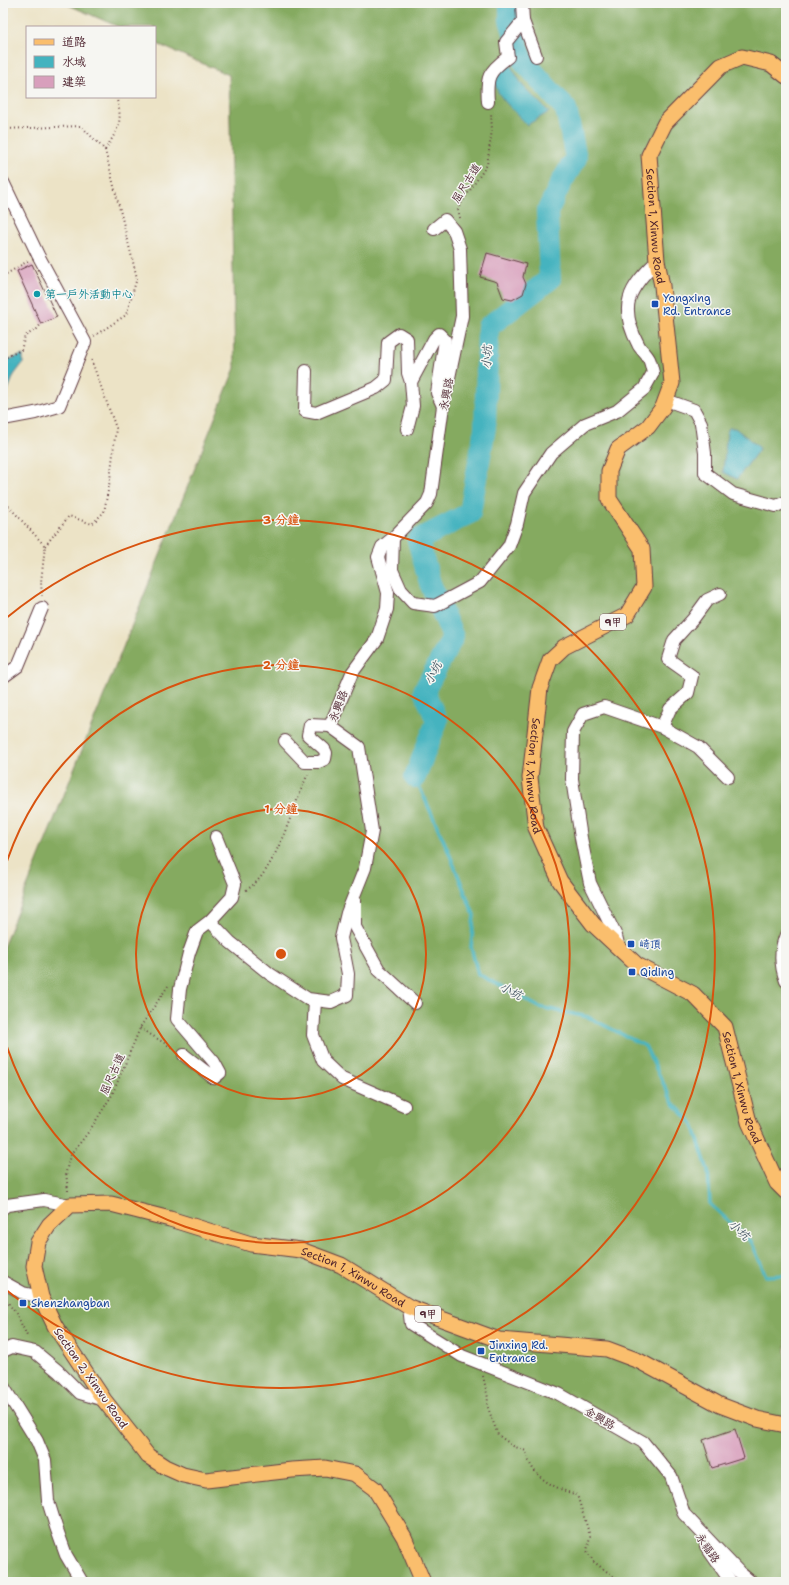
<svg xmlns="http://www.w3.org/2000/svg" width="789" height="1585" viewBox="0 0 789 1585" font-family="'Shantell Sans','LXGW WenKai TC',sans-serif">
<style>
.forest{fill:#85aa60;stroke:#686446}
.water{fill:#44b3bf;stroke:#476975}
.lines{fill:none;stroke-linecap:round;stroke-linejoin:round}
.stream{stroke:#44b3bf;stroke-width:3.5}
.river{stroke:#44b3bf;stroke-width:22}
.building{fill:#d89fbc}
.minor-casing{stroke:#623c42;stroke-width:14}
.major-casing{stroke:#623c42;stroke-width:17}
.path{stroke:#623c42;stroke-width:2;stroke-dasharray:1 3;stroke-linecap:butt}
.minor{stroke:#fff;stroke-width:12}
.major{stroke:#fabe6d;stroke-width:15}
.ring{fill:none;stroke:#d8530f;stroke-width:2}
.culture-dot{fill:#0f9aa8;stroke:#f6f6f2;stroke-width:1.5}
.transit-dot{fill:#1a4fb4;stroke:#f6f6f2;stroke-width:1.5}
.labels{text-anchor:middle;stroke-width:3;stroke-linejoin:round;paint-order:stroke}
.shield{fill:#f6f6f2;stroke:#7e6067;stroke-width:1}
.shield-label{font-size:10px;font-weight:bold;fill:#4a1f2b}
.street-label{font-size:11px;fill:#4a1f2b;stroke:#f6f6f2}
.culture-label{font-size:11px;fill:#0d838f;stroke:#f6f6f2;text-anchor:start}
.transit-label{font-size:11px;fill:#164399;stroke:#f6f6f2;text-anchor:start}
.water-label{font-size:12px;font-style:italic;fill:#485a66;stroke:#f6f6f2}
.centre{fill:#d8530f;stroke:#f6f6f2;stroke-width:2}
.ring-label{font-size:12px;text-anchor:middle;font-weight:bold;fill:#d8530f;stroke:#f6f6f2;stroke-width:3;stroke-linejoin:round;paint-order:stroke}
</style>
<rect width="100%" height="100%" fill="#f6f6f2"/>
<filter id="ink" filterUnits="userSpaceOnUse"><feTurbulence type="fractalNoise" baseFrequency=".025" numOctaves="2"/><feDisplacementMap in="SourceGraphic" scale="8" xChannelSelector="R" yChannelSelector="G"/><feConvolveMatrix kernelMatrix="1 2 1 2 8 2 1 2 1" color-interpolation-filters="sRGB"/></filter>
<filter id="wash" filterUnits="userSpaceOnUse"><feTurbulence type="fractalNoise" baseFrequency=".012" numOctaves="4" result="noise"/><feDisplacementMap in="SourceGraphic" scale="16" xChannelSelector="R" yChannelSelector="G"/><feGaussianBlur stdDeviation="0.9" result="paint"/><feColorMatrix in="noise" values="0 0 0 0 0 0 0 0 0 0 0 0 0 0 0 0 0 1.4 0 .05"/><feComposite in="paint" operator="in"/></filter>
<g filter="url(#wash)">
<rect width="100%" height="100%" fill="#ece3c6"/>
<path class="forest" d="M64,3H786V1582H3V947L235,368L229,75L155,43V27H119Z"/>
<g class="water">
<path d="M511,66L523,86L549,112L527,125C519,115 499,99 496,87C494,81 498,75 501,69Z"/>
<path d="M23,355V363L14,375L8,390L3,396V364L7,360Z"/>
<path d="M729,428H735L760,448L737,479L723,472L727,432Z"/>
</g>
<g class="lines">
<path class="stream" d="M415,777L447,848L474,915L471,947L478,974L539,1007L588,1017L645,1046L673,1103L693,1124L708,1171L710,1204L752,1243L766,1276L786,1275"/>
<path class="river" d="M415,777L437,721L424,691L453,637L430,583L418,540L470,513L485,428L488,327L550,279L547,212L561,183L576,158L566,109L522,59L510,20V3"/>
</g>
<g id="blocks">
<g class="building">
<path d="M487,253L526,264L523,277L526,284L523,294L512,300L503,298L497,282L480,277Z"/>
<path d="M32,264L57,317L41,324L17,271Z"/>
<path d="M735,1429L744,1458L712,1468L703,1440Z"/>
</g>
</g>
</g>
<g filter="url(#ink)">
<use href="#blocks" fill-opacity="0" stroke="#623c42" stroke-width="1"/>
<g class="lines">
<g class="minor-casing">
<g id="minor">
<path d="M523,21L536,56"/>
<path d="M488,102C486,77 488,72 508,57L506,42L523,21L522,3"/>
<path d="M3,182L38,255L85,342L59,406L35,413L3,419"/>
<path d="M306,371L305,411L316,413L376,388L386,380L388,342L399,334L407,339L408,373L411,382L434,339L439,334L445,340L437,393L443,406"/>
<path d="M666,400L694,410L701,423L705,453V473L733,494L776,506L786,502"/>
<path d="M407,429L413,406L411,382"/>
<path d="M393,538L392,570L401,590L413,603L435,606L480,582L509,546L517,524L524,493L551,453L585,424L617,411L644,389L653,373C652,369 651,363 649,359C646,353 640,349 638,344C618,306 629,288 657,261"/>
<path d="M3,677L18,666L42,608"/>
<path d="M330,726L352,673L377,639L387,609L388,593L378,557L382,547L393,538L427,503L431,494L443,406L462,316L460,249L454,231L445,220L434,229"/>
<path d="M662,727L670,709L688,693L692,676L668,659L674,640L693,619L707,600L720,594"/>
<path d="M285,741L305,762H319L325,759L326,753L324,749L308,735L310,725L330,726"/>
<path d="M355,901V927L379,970L415,1003"/>
<path d="M210,921L230,942L270,974L308,999L331,1002L347,995L348,974L341,938L347,913L365,868L372,831L359,747L330,726"/>
<path d="M786,935C779,951 780,965 786,981"/>
<path d="M619,948L616,936L590,883L581,838L572,779L573,732L583,714L604,707L662,727L698,747L728,777"/>
<path d="M315,1001L313,1035L323,1061L342,1079L404,1106"/>
<path d="M184,1055L214,1078L220,1073L214,1062L177,1019L180,989L189,953L197,931L210,921L232,897L235,884L216,837"/>
<path d="M3,1208L7,1205L44,1200L70,1205"/>
<path d="M3,1282L23,1293L41,1297"/>
<path d="M409,1307L411,1324L462,1356L559,1394L643,1442L671,1476L684,1514L739,1572L751,1582"/>
<path d="M3,1351L12,1347L35,1352L58,1371L80,1393L104,1400"/>
<path d="M3,1386L37,1441L45,1460L48,1501L56,1527L66,1555L82,1582"/>
<path d="M706,1546L731,1582"/>
</g>
</g>
<g class="major-casing">
<g id="major">
<path id="s1" d="M786,76L771,64L742,57L721,66L665,123L649,155L657,261L662,286L672,383L663,407L648,427L618,449L609,471V499L642,549L644,587L627,615L564,647L550,660L540,688L530,778L536,828L560,881L593,924L637,965L693,994L725,1027L749,1122L777,1183L786,1192"/>
<path id="s2" d="M423,1582L404,1537L375,1489L355,1474L325,1468L292,1470L206,1480L183,1475L165,1467L148,1456L104,1400L55,1326L41,1297L34,1266L38,1242L49,1225L70,1205L111,1204L170,1219L251,1244L301,1250L341,1265L409,1307L499,1340L607,1349L639,1361L720,1405L757,1419L786,1425"/>
</g>
</g>
<g class="path">
<path d="M3,129L81,126L105,150L137,278L126,315L94,336"/>
<path d="M105,150C118,129 124,122 116,97"/>
<path d="M460,218L458,208L487,165L492,130L491,113"/>
<path d="M3,276L28,261"/>
<path d="M3,359L21,350L25,336L37,329L41,324"/>
<path d="M3,500L45,546L41,582L42,596"/>
<path d="M45,546L69,516L92,524L104,512L110,480L116,428L91,359"/>
<path d="M246,890C276,874 293,804 308,774"/>
<path d="M140,1028L174,1049"/>
<path d="M68,1191L66,1172L70,1156L90,1130L112,1095L141,1026L168,986"/>
<path d="M4,1297L17,1315L28,1338"/>
<path d="M483,1376L488,1398L487,1405L498,1435L513,1446L526,1451C530,1477 554,1488 577,1495L590,1536L587,1551L594,1562L621,1582"/>
</g>
<use href="#minor" class="minor"/>
<use href="#major" class="major"/>
</g>
</g>
<g class="ring">
<circle cx="281" cy="954" r="145"/>
<path d="M3 874A289 289 0 1 1 3 1034"/>
<path d="M5 619A434 434 0 1 1 5 1289"/>
</g>
<circle class="culture-dot" cx="37" cy="294" r="4"/>
<g class="transit-dot">
<rect x="651" y="300" width="8" height="8" rx="2"/>
<rect x="627" y="940" width="8" height="8" rx="2"/>
<rect x="628" y="968" width="8" height="8" rx="2"/>
<rect x="19" y="1299" width="8" height="8" rx="2"/>
<rect x="477" y="1347" width="8" height="8" rx="2"/>
</g>
<g class="labels">
<g class="shield">
<rect x="600" y="614" width="26" height="16" rx="3"/>
<rect x="415" y="1306" width="26" height="16" rx="3"/>
</g>
<g class="shield-label">
<text x="613" y="626">9甲</text>
<text x="428" y="1318">9甲</text>
</g>
<g class="street-label">
<text transform="translate(466 183) rotate(-58)" y="4">屈尺古道</text>
<text dy="4" stroke="none"><textPath href="#s1" startOffset="259">Section 1, Xinwu Road</textPath></text>
<text transform="translate(446 394) rotate(-79)" y="4">永興路</text>
<text transform="translate(338 706) rotate(-69)" y="4">永興路</text>
<text dy="4" stroke="none"><textPath href="#s1" startOffset="895">Section 1, Xinwu Road</textPath></text>
<text transform="translate(112 1074) rotate(-66)" y="4">屈尺古道</text>
<text dy="4" stroke="none"><textPath href="#s1" startOffset="1292">Section 1, Xinwu Road</textPath></text>
<text dy="4" stroke="none"><textPath href="#s2" startOffset="937">Section 1, Xinwu Road</textPath></text>
<text transform="translate(91 1378) rotate(55)" y="4">Section 2, Xinwu Road</text>
<text transform="translate(600 1418) rotate(30)" y="4">金興路</text>
<text transform="translate(708 1548) rotate(56)" y="4">永福路</text>
</g>
<g class="culture-label">
<text x="45" y="298">第一戶外活動中心</text>
</g>
<g class="transit-label">
<text x="663" y="302">Yongxing<tspan x="663" dy="13">Rd. Entrance</tspan></text>
<text x="639" y="948">崎頂</text>
<text x="640" y="976">Qiding</text>
<text x="31" y="1307">Shenzhangban</text>
<text x="489" y="1349">Jinxing Rd.<tspan x="489" dy="13">Entrance</tspan></text>
</g>
<g class="water-label">
<text transform="translate(487 357) rotate(-88)" y="4">小坑</text>
<text transform="translate(433 673) rotate(-62)" y="4">小坑</text>
<text transform="translate(511 991) rotate(28)" y="4">小坑</text>
<text transform="translate(739 1230) rotate(43)" y="4">小坑</text>
</g>
</g>
<circle cx="281" cy="954" r="6" class="centre"/>
<g class="ring-label">
<text x="281" y="524">3 分鐘</text>
<text x="281" y="669">2 分鐘</text>
<text x="281" y="813">1 分鐘</text>
</g>
<rect width="789" height="1585" fill="none" stroke="#f6f6f2" stroke-width="16"/>
<rect x="26" y="26" width="130" height="72" fill="#f6f6f2" stroke="#b1a0a2"/>
<rect x="34" y="39" width="20" height="6" fill="#fabe6d" stroke="#b1a0a2"/>
<text x="62" y="46" font-size="12" fill="#4a1f2b">道路</text>
<rect x="34" y="56" width="20" height="12" fill="#44b3bf" stroke="#b1a0a2"/>
<text x="62" y="66" font-size="12" fill="#4a1f2b">水域</text>
<rect x="34" y="76" width="20" height="12" fill="#d89fbc" stroke="#b1a0a2"/>
<text x="62" y="86" font-size="12" fill="#4a1f2b">建築</text>
</svg>
